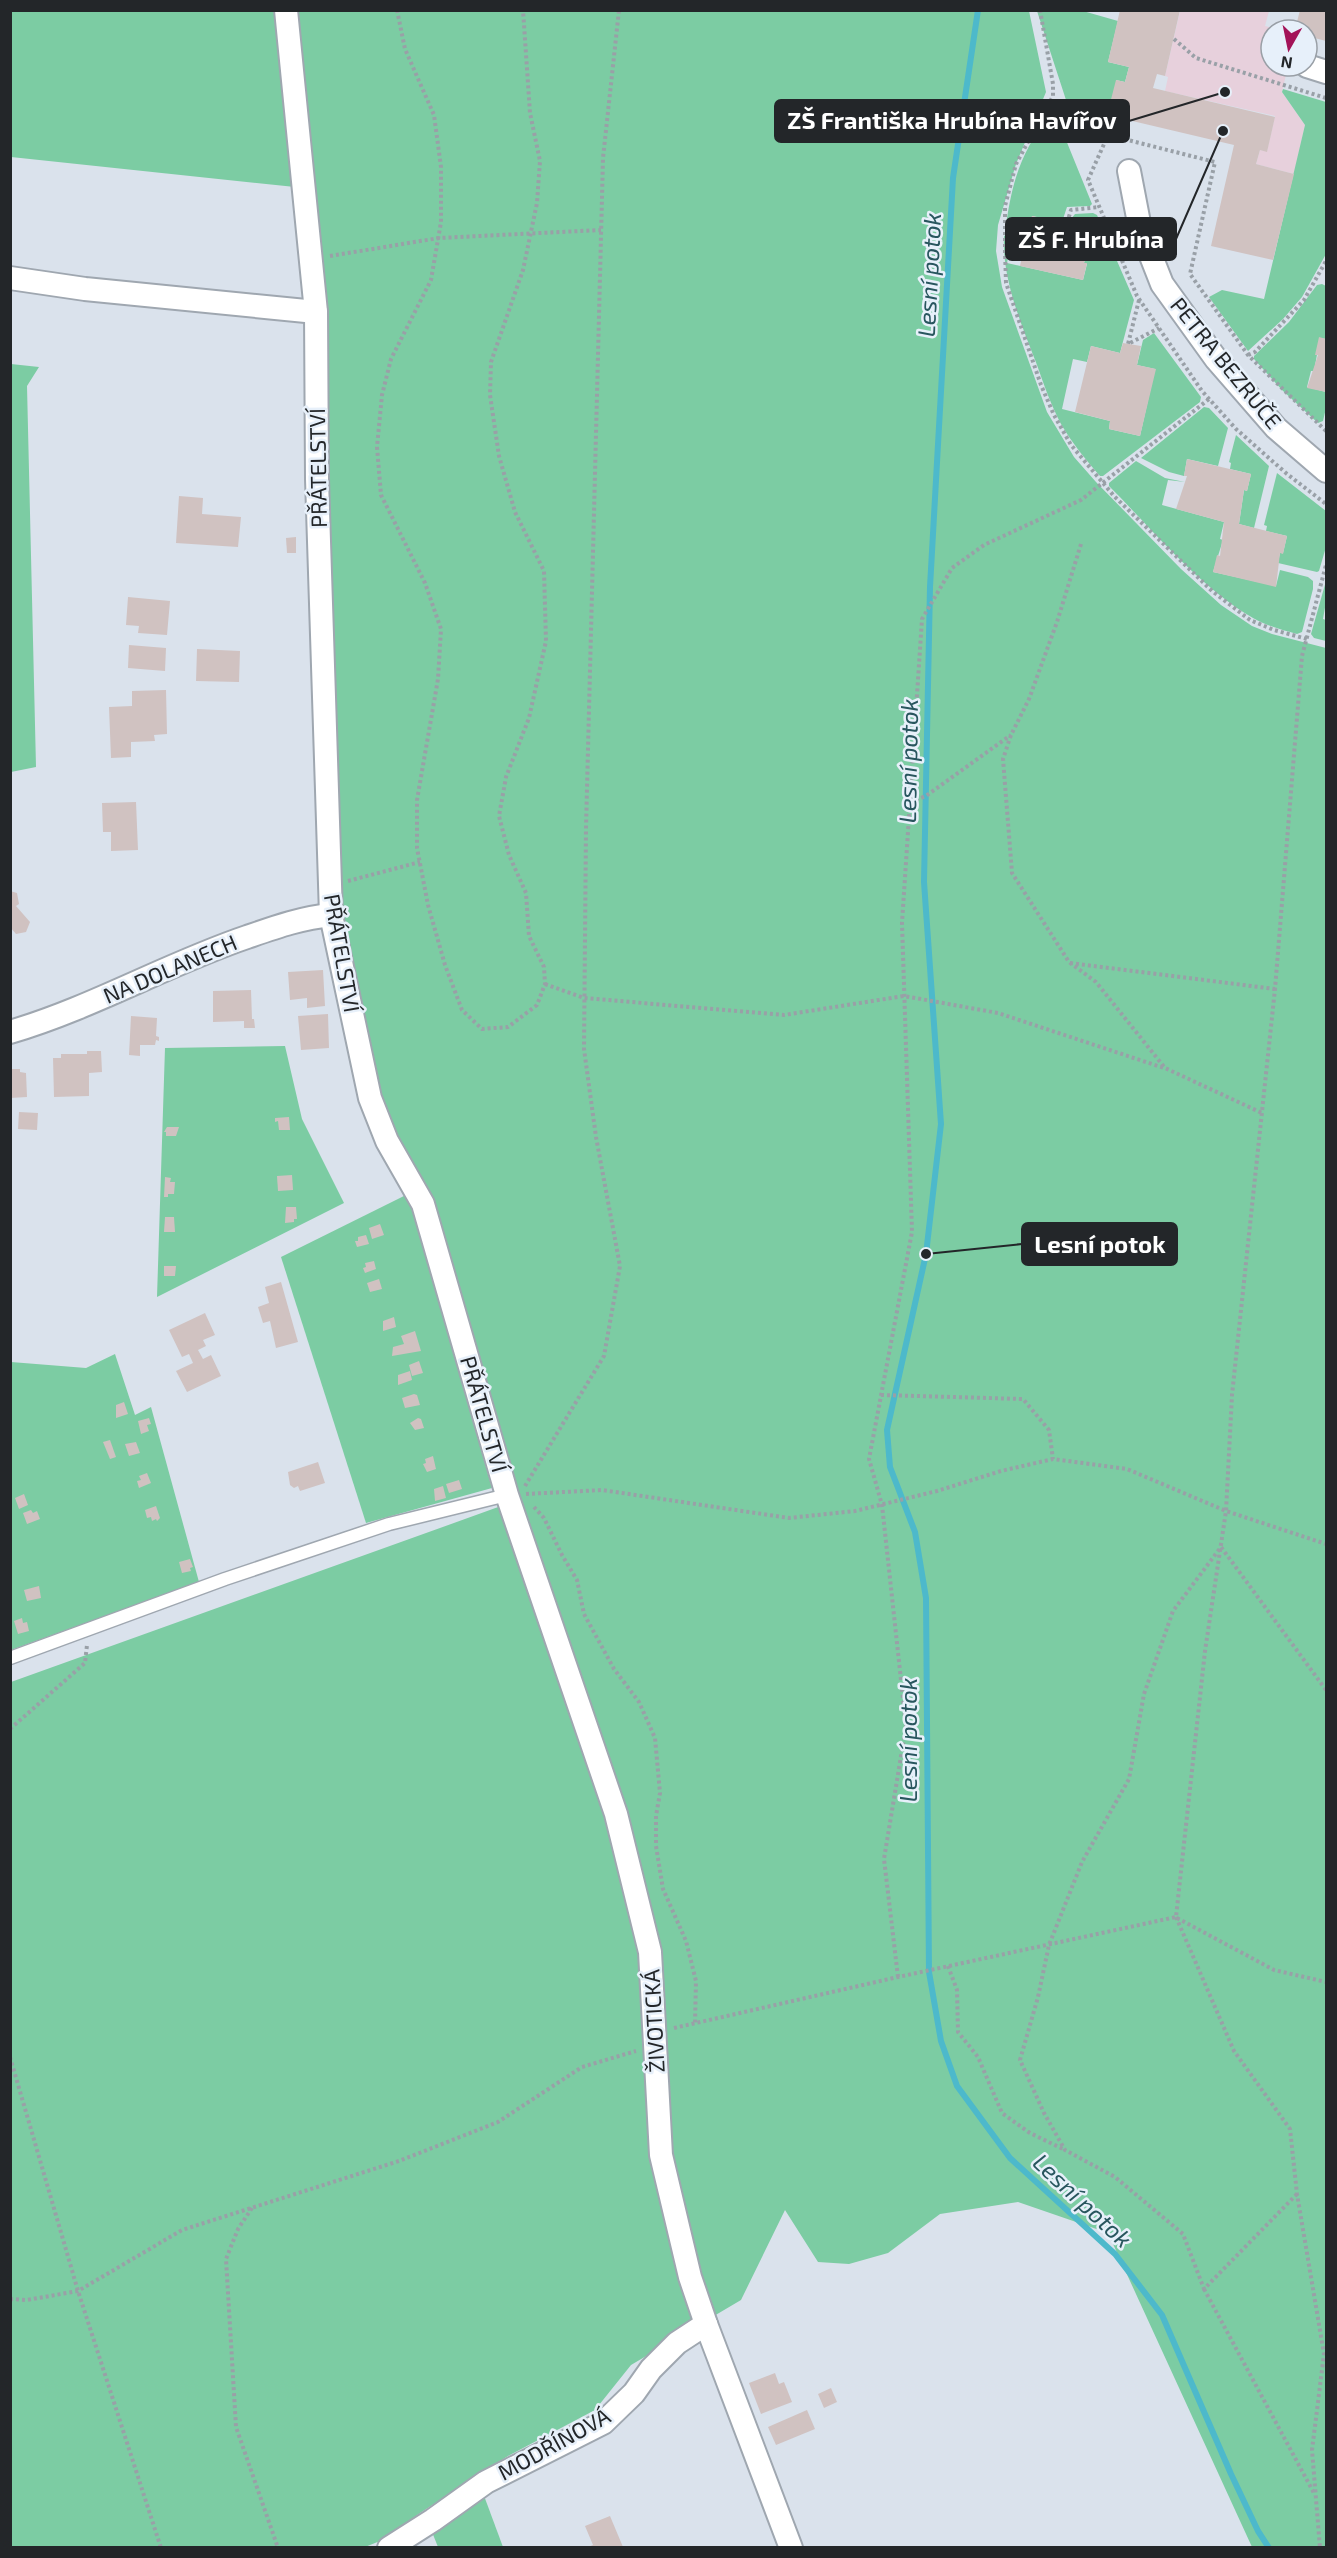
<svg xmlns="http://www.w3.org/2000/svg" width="1337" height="2558" viewBox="0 0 1337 2558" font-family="'Exo 2',sans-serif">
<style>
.education{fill:#e7d0dc}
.green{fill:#7ccca3}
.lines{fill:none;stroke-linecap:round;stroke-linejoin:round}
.stream{stroke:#4db9cb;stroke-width:6}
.building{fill:#d0c2c1}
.lane-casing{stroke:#9fa7b0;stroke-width:15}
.street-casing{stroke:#9fa7b0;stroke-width:26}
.path{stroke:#99a0a7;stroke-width:4;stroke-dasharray:3 3;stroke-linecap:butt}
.lane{stroke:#fff;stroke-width:12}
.street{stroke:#fff;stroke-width:22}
.labels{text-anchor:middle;stroke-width:5;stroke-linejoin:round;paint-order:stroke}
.street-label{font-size:22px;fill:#232629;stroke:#e7f0fa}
.water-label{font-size:24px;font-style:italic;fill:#28565e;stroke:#e7f0fa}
.leader{fill:none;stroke:#232629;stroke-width:2}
.callout-dot{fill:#232629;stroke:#e7f0fa;stroke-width:2}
.callout{fill:#232629;stroke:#232629;stroke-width:2}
.callout-label{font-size:24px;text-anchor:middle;font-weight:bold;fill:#fff}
</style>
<rect width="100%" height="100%" fill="#dae2ec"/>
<path class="education" d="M1180,11H1269L1265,26L1282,30H1271V66H1288L1282,92L1305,125L1294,174L1256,164L1260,150L1267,151L1275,116L1165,91L1168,77L1165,76Z"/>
<g class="green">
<path d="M11,11H285L295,187L11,157Z"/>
<path d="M289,11H1029L1046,92L1016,164L998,225L996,251L1002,287L1047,412L1074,457L1096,482L1181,569L1221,605L1252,626L1272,634L1326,648V2547H1252L1108,2233L1018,2202L940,2214L888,2253L849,2264L818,2262L785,2210L741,2300L631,2365L595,2410L508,2456L420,2513L385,2539L365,2547L11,2548V1682L518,1500L393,1143L337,903Z"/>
<path d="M1037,11H1083L1118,21L1108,62L1129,67L1125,82L1116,80L1122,118L1117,138L1092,130L1078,121L1079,106L1067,103Z"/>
<path d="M1283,89L1326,102V254L1302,297L1283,319L1248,351L1209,297L1222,290L1264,299L1305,125L1282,92Z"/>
<path d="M1050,112L1055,113L1092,204L1090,206L1067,207L1062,222L1032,216L1028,233L1009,228L1006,225C1013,176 1022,153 1050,112Z"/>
<path d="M1093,213L1097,215L1134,300L1120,353L1091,346L1087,362L1073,359L1062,409L1110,421L1109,429L1140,436L1155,369L1137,365L1143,340L1154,333L1201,397L1200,402L1103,476H1100C1086,460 1072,443 1061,424C1051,405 1044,385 1037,365C1021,323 1002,280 1004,236L1008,234L1029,239L1012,237L1007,263L1083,280L1087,264L1084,263L1095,231L1074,225L1075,220L1071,219L1075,214Z"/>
<path d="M1322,284L1326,286V339L1320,338L1314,371H1311L1307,387L1326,392V408L1323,421L1318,423L1282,390L1254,359V356L1289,322L1317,285Z"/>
<path d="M11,364L39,367L27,386L36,767L11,772Z"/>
<path d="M1204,407L1209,408L1228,428L1218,466L1187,459L1184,476L1169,472L1141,458Z"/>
<path d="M1236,435L1269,466L1254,528L1239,524L1244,490L1247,491L1251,474L1230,469L1231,463L1229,462Z"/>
<path d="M1136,461L1165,478L1185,482L1168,480L1162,505L1224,522L1220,539L1223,540L1213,572L1276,586L1280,570L1308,577L1313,581V589L1302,632L1297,634C1282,630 1267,626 1253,618C1198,586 1154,531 1109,486V483Z"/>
<path d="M1277,473L1326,511V547L1319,571L1317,572L1278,563L1280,553H1283L1287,536L1266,531L1267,526L1264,525Z"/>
<path d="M1326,581V602L1323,619L1326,620V641L1314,638L1311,634Z"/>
<path d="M285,1046L302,1119L344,1203L157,1297L165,1048Z"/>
<path d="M408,1194L492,1488L366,1523L281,1257Z"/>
<path d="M115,1354L135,1415L151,1407L199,1582L11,1650V1362L86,1368Z"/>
<path d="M483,2493L503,2547H438L432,2532Z"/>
</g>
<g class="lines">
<path class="stream" d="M978,10L953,178L930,587L924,882L941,1124L926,1254L887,1430L890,1467L915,1532L926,1598L929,1972L941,2041L957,2086L1010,2158L1115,2254L1162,2315L1231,2474L1258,2531L1269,2548"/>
</g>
<g class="building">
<path d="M1120,10H1180L1165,76L1157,74L1153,88L1275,117L1267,152L1260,150L1256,164L1294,174L1273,260L1211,246L1234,145L1107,115L1116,80L1125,82L1129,67L1108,62Z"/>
<path d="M1300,10H1326V41L1307,36V30H1295Z"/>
<path d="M1032,216L1095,231L1084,263H1087L1083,280L1020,266L1024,248L1027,249Z"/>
<path d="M1319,337L1326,339V392L1307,388L1318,355H1315Z"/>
<path d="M1123,343L1141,346L1137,365L1156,369L1140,436L1109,429L1110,421L1075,412L1091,346L1120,353Z"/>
<path d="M1187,459L1251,474L1247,491L1244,490L1239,524L1287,536L1283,554L1280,553L1276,587L1213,572L1217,555L1220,556L1224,522L1176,509L1187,476H1184Z"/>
<path d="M179,496L203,498L202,514L241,517L238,547L176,543Z"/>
<path d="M296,537V553H287L286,538Z"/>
<path d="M128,597L170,601L167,635L138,633L139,626L126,625Z"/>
<path d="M129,645L166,648L165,671L128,668Z"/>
<path d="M197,649L240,651L239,682L196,681Z"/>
<path d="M166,690L167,734L154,735L155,741L131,742V757L111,758L109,707L132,706V691Z"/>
<path d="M136,802L138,850L111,851V832H103L102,803Z"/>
<path d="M10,891L17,893L19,904L16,906L30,922L26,932L16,934L10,927Z"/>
<path d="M323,970L325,1006L307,1008V998L290,1000L288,972Z"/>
<path d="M251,990L252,1019H254L255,1028H244V1021L213,1022V991Z"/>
<path d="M328,1014L329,1048L301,1050L298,1016Z"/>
<path d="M131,1016L157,1018L156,1036L159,1037V1041L156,1040L155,1045H140V1056L129,1055Z"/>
<path d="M87,1051H101L102,1072L89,1073V1096L54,1097L53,1058H61V1054H87Z"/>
<path d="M10,1069H20V1072L26,1073L27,1097L10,1098Z"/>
<path d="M19,1112L38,1113L37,1130L18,1129Z"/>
<path d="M289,1117L290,1130H279L278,1121L275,1122V1118Z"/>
<path d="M167,1127H179L176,1136H166V1132H164Z"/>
<path d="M292,1175L293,1190L278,1191L277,1176Z"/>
<path d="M165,1177L171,1178L170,1182H175L174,1194H168V1197H164Z"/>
<path d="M286,1207H296L297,1219H294V1222L285,1223Z"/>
<path d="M165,1217H174L175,1232H164Z"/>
<path d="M380,1224L384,1235L372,1239L369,1228Z"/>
<path d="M366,1235L369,1244L357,1247L355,1241H358V1237Z"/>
<path d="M374,1261L376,1269L365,1273L363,1268L366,1267L365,1263Z"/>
<path d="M164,1266H176L175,1276H164Z"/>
<path d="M379,1279L382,1289L370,1292L367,1283Z"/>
<path d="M281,1282L298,1342L276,1348L270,1321L263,1323L258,1307L269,1303L265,1287Z"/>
<path d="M205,1313L215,1335L203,1340L206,1346L198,1350L203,1359L211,1355L221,1376L187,1392L176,1371L193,1363L189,1354L182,1357L169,1330Z"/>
<path d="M394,1317L396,1327L383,1331V1321Z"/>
<path d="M415,1331L421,1351L392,1356L393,1347L404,1344L401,1336Z"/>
<path d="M419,1361L423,1373L412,1376L409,1365Z"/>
<path d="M410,1371L412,1380L398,1385V1375Z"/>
<path d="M414,1394L417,1395L420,1405L405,1408L402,1398Z"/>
<path d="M124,1402L128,1414L116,1418V1405Z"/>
<path d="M149,1418L151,1424L147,1425L149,1431L141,1434L138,1421Z"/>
<path d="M418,1418L421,1419L424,1428L415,1430L410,1423Z"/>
<path d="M110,1440L116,1457L110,1459L103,1442Z"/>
<path d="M136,1442L140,1453L129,1456L125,1444Z"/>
<path d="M433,1456L436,1469L427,1472L423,1464L426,1463L425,1459Z"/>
<path d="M318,1462L325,1483L300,1491L298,1486L294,1488L290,1485L288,1472Z"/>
<path d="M147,1473L151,1483L139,1488L137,1481L141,1480L139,1476Z"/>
<path d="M459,1480L462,1489L449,1493L446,1484Z"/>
<path d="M443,1486L446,1498L435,1501L434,1489Z"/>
<path d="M24,1494L28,1505L19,1509L15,1498Z"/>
<path d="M156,1506L160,1518L157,1521L156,1519L152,1521L151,1517L147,1518L145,1510Z"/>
<path d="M31,1510L33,1513L37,1511L40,1519L27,1524L23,1513Z"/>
<path d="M190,1559L193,1567L190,1568L191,1571L182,1573L179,1562Z"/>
<path d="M39,1586L41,1598L27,1601L24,1590Z"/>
<path d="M22,1618L23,1623L27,1622L29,1631L18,1634L14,1621Z"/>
<path d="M775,2373L779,2384L784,2382L792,2402L761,2414L749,2383Z"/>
<path d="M831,2388L837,2402L824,2408L818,2394Z"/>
<path d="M807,2410L815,2429L776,2445L768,2427Z"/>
<path d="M610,2516L623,2547H588L593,2545L585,2526Z"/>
</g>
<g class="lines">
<g class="lane-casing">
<path id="lane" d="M10,1658L225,1579L389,1524L507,1495"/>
</g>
<g class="street-casing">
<g id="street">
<path d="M286,10L316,312L317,479L331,915L370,1098L387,1141L423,1204L507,1495L616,1814L650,1952L661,2155L690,2277L706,2324L791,2548"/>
<path d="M1307,66L1326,72"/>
<path d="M1129,171L1140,228L1162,284L1216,359L1276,428L1326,471"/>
<path d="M10,278L85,289L316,312"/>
<path d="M10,1032C92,1008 167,964 247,937C276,927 301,918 331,915"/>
<path d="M389,2548L433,2520L486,2482L603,2423L634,2393L651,2369L677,2343L706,2324"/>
</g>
</g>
<g class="path">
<path d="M397,10L405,49L434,115L441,167V222L431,280L391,359L382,395L377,447L381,495L425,583L441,629L438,679L417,800V848L428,905L445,965L462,1010L482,1029L508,1027L537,1005L545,984L544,967L529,936L526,893L509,855L499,816L506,777L529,718L546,641L544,571L515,512L499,456L490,395L491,362L523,270L537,203L540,161L530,113L523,10"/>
<path d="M1040,10L1053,84V96L1016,164L1005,206V251L1006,283L1041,385L1054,415L1071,445L1114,496L1212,591L1250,620L1274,630L1307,639"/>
<path d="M1174,39L1196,58L1326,98"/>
<path d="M1067,223L1071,210L1099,207"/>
<path d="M330,256L439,238L601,230"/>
<path d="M1139,300L1128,344L1159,328"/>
<path d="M1248,355L1255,352L1304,300L1326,261"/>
<path d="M1326,431L1248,355L1190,274L1215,162L1108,135L1088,180L1137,296L1202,391L1236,429L1287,474L1326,504"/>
<path d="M1081,544L1057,622L1029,699L1011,735L1003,759L1012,873L1069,962L1096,982L1165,1068L1262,1113"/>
<path d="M910,802L926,796L1011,735"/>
<path d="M348,881L420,862"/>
<path d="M1070,963L1275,989"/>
<path d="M545,984L584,998L784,1015L904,996L998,1013L1164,1068"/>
<path d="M881,1395L1023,1399L1049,1430L1053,1459"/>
<path d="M525,1486L604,1356L620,1266L596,1137L584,1049L586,828L603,158L619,10"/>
<path d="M526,1494L602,1490L789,1518L855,1511L937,1491L1001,1471L1053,1459L1127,1469L1226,1511L1326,1544"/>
<path d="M534,1507L544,1518L562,1555L577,1580L584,1614L614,1669L639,1702L655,1738L660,1793L656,1816V1846L663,1889L686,1941L696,1981L695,2023"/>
<path d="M10,1729L85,1663L87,1645"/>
<path d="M1176,1917L1234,2051L1290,2129L1297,2194L1324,2354L1312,2450L1320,2548"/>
<path d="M1177,1918L1274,1970L1326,1982"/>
<path d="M948,1966L957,1990L958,2032L978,2057L1002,2113L1030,2133L1065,2150"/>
<path d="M898,1977L884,1859L906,1726L882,1505L869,1459L912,1232L902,923L922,619L952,568L984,545L1081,500L1209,399"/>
<path d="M674,2028L898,1977L1176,1917L1205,1651L1226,1511L1232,1395L1275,989L1302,656L1326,565"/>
<path d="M10,2057L78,2291L161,2548"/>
<path d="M1297,2194L1204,2289L1183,2234L1115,2177L1065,2150L1044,2113L1020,2060L1038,1997L1049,1945L1082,1862L1129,1779L1144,1694L1173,1611L1221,1547L1326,1690"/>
<path d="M252,2208L238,2229L226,2259L236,2427L278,2548"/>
<path d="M1204,2289L1315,2495"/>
<path d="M10,2299L27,2300L78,2291L182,2230L399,2161L498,2122L582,2067L636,2051"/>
</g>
<use href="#lane" class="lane"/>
<use href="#street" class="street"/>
</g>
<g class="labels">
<g class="street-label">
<text transform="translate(1226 363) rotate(51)" y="8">PETRA BEZRUČE</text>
<text transform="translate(318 468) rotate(-91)" y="8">PŘÁTELSTVÍ</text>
<text transform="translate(342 953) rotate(80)" y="8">PŘÁTELSTVÍ</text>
<text transform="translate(170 969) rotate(-23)" y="8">NA DOLANECH</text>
<text transform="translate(484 1414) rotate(74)" y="8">PŘÁTELSTVÍ</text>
<text transform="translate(654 2021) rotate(-93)" y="8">ŽIVOTICKÁ</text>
<text transform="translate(554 2444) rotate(-29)" y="8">MODŘÍNOVÁ</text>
</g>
<g class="water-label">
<text transform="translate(930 275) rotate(-87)" y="8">Lesní potok</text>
<text transform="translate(909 761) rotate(-89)" y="8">Lesní potok</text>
<text transform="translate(909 1740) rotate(-90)" y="8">Lesní potok</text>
<text transform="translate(1082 2201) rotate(43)" y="8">Lesní potok</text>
</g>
</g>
<path class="leader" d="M1225 92L1129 121M1223 131L1176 239M926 1254L1022 1244"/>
<g class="callout-dot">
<circle cx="1225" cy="92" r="6"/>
<circle cx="1223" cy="131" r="6"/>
<circle cx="926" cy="1254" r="6"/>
</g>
<g class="callout">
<rect x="775" y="100" width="354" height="42" rx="6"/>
<rect x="1006" y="218" width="170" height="42" rx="6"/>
<rect x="1022" y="1223" width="155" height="42" rx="6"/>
</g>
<g class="callout-label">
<text x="952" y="129">ZŠ Františka Hrubína Havířov</text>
<text x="1091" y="248">ZŠ F. Hrubína</text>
<text x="1100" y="1253">Lesní potok</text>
</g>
<rect width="1337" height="2558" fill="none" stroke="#232629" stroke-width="24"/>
<g transform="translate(1289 48) rotate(189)"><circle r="28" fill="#e7f0fa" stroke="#999fa6" stroke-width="1.5"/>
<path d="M0-4.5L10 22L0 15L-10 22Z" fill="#a31358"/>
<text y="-9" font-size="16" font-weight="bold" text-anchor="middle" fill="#232629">N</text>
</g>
</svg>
